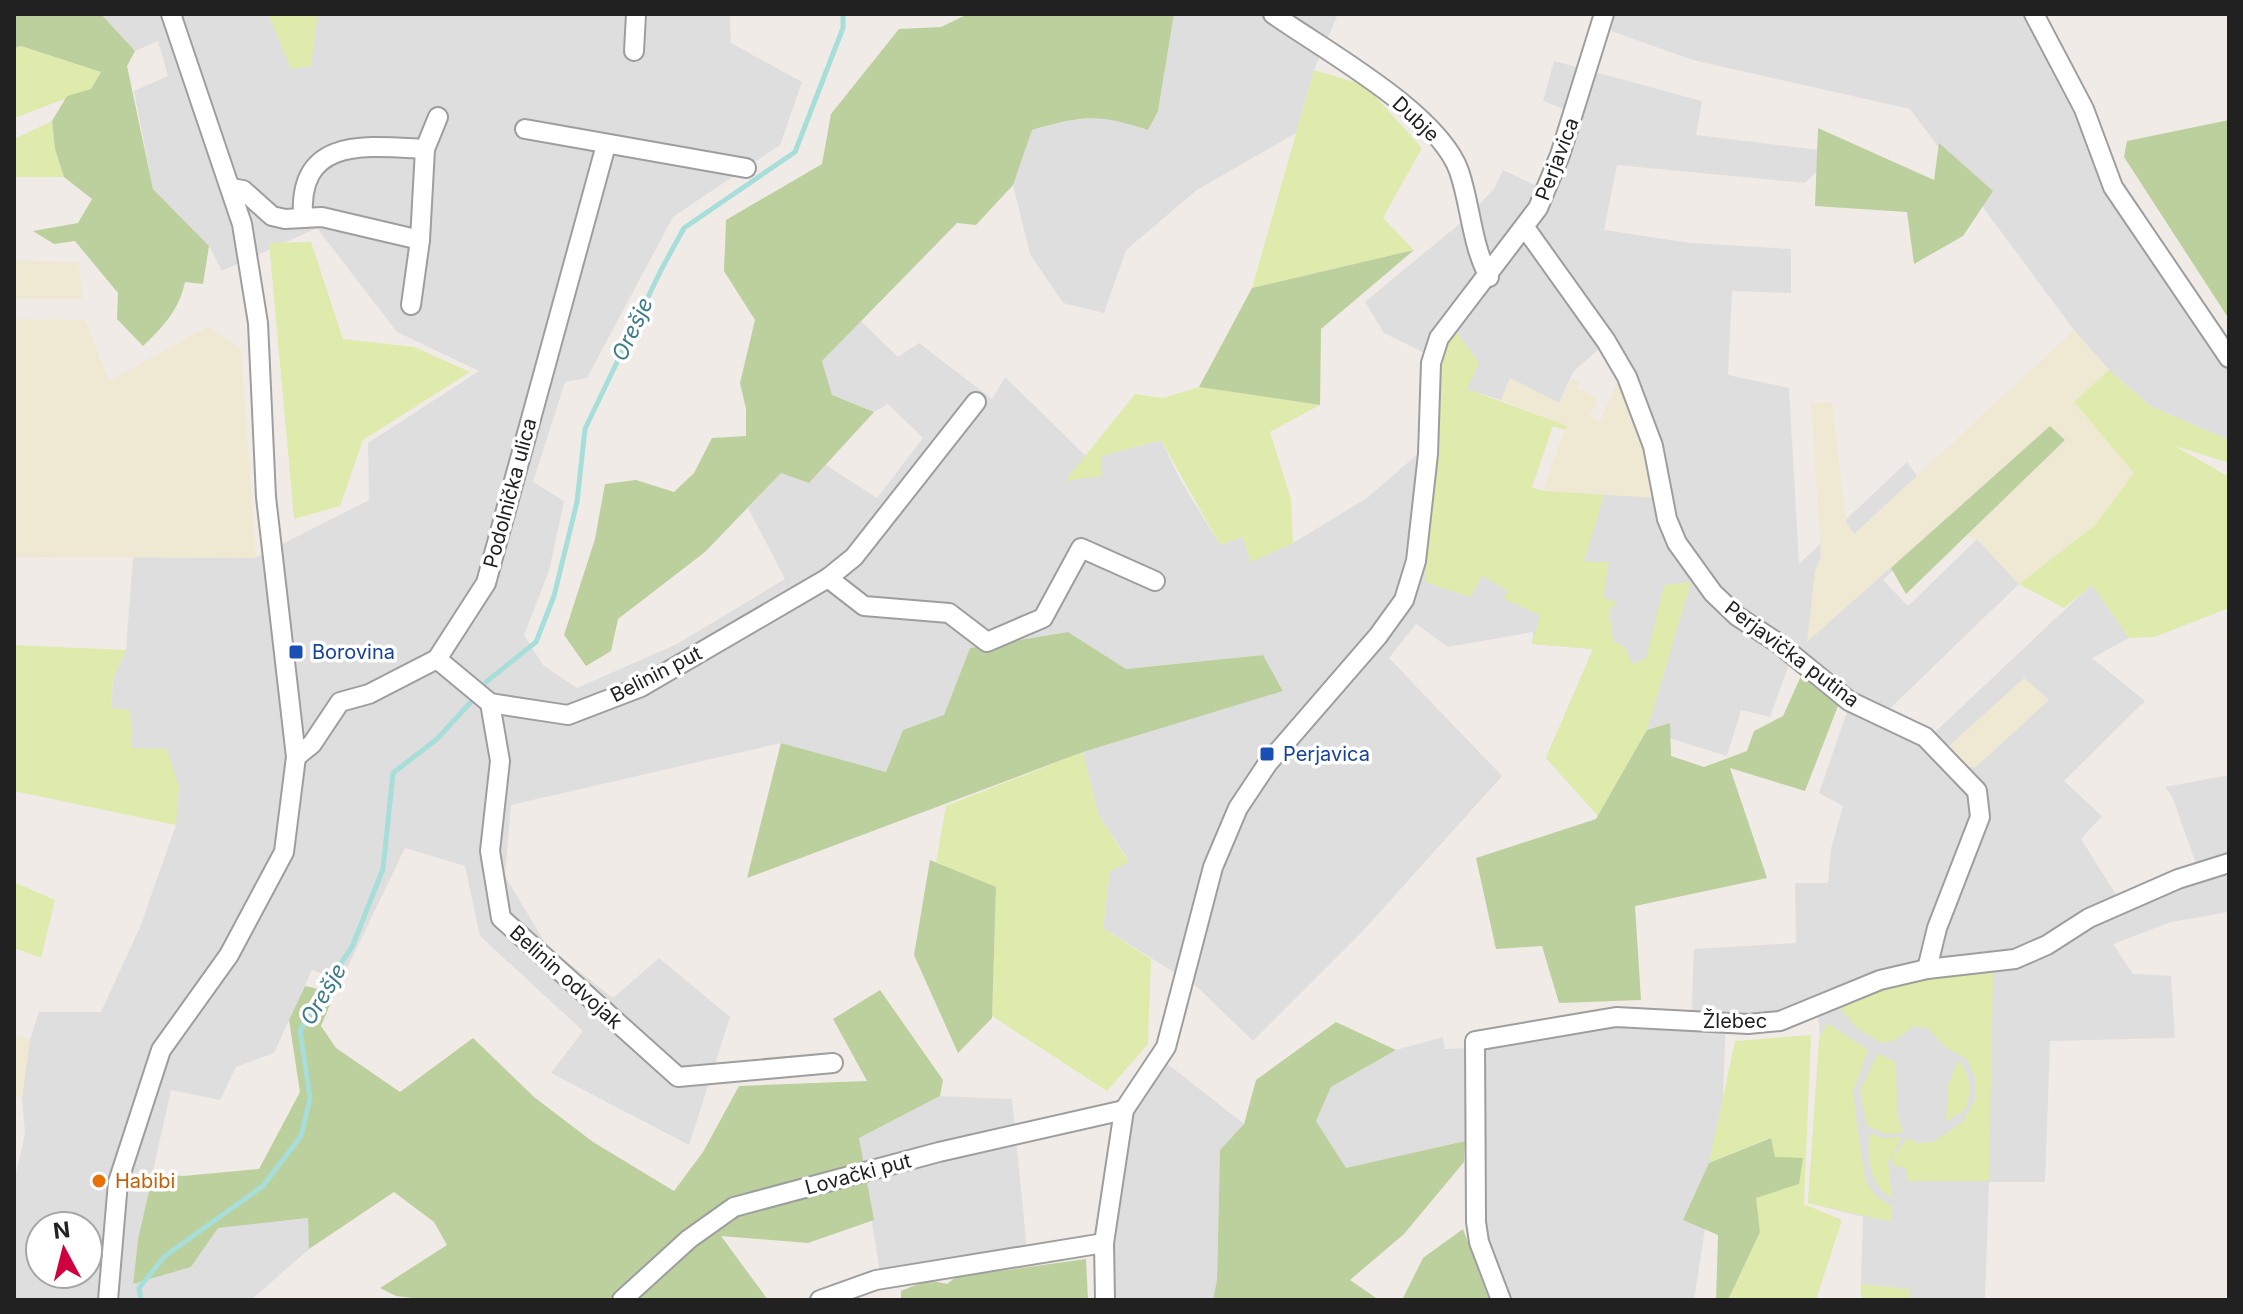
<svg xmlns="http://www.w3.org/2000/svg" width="2243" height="1314" viewBox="0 0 2243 1314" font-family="Inter,sans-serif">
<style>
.residential{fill:#dfdede;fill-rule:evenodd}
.farmland{fill:#efe9d3}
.grass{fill:#deebad}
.forest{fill:#bbd09c}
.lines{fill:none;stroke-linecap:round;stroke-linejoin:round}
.stream{stroke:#a8deda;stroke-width:5}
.minor-casing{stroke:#9e9e9e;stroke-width:22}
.minor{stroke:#fff;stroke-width:18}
.transit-dot{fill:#1a4fb4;stroke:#fff;stroke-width:3}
.food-dot{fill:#e8710a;stroke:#fff;stroke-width:3}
.labels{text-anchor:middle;stroke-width:7;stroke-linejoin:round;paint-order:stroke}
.street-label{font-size:20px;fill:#212121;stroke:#fff}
.transit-label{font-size:20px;fill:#164399;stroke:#fff;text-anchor:start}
.food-label{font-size:20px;fill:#c56008;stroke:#fff;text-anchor:start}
.water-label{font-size:22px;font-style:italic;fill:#3c7b8a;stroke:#fff}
</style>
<rect width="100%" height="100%" fill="#f1ebe7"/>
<g class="residential">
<path d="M101,14H730L731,43L802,82L780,145L673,217L587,378L565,382L533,482L564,501L549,571L524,635L543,665L577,688L677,644L785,579L748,508L781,473L809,483L826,465L877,498L923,438L888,404L874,412L832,395L822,361L861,321L898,357L919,343L992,399L1005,377L1086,456L1066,480L1102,456L1161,440L1181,481L1220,545L1243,537L1251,561L1293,543L1367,498L1420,452L1543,491L1658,438L1637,382L1608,341L1573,372L1559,403L1510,378L1501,400L1437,380V359L1384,333L1365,302L1463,221L1494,189L1503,170L1549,192L1580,115L1543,101L1554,61L1702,101L1696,135L1836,152L1805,183L1617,165L1604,230L1691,243L1791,249V293L1732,291L1728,375L1789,388L1799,564L1907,462L1948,518L1883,580L1908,606L1977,539L2019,584L1877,721L1933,734L2092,584L2129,638L2092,658L2145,701L2064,781L2102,816L2081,839L2124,907L2200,875L2172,796L2165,787L2229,775V912L2171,922L2113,944L2133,974L2171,976L2175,1038L2050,1041L2045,1182H1989L1985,1300H1909V1289L1861,1284L1863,1217L1808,1203L1820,1033L1816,1001L1778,1015L1726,1018L1722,1120L1694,1300H1510L1484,1227L1480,1137L1346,1169L1316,1121L1331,1087L1396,1050L1443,1037L1445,1049L1488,1047L1600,1024L1691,1026L1694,949L1796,943L1795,883H1828L1831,849L1843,806L1819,793L1852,697L1791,659L1770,717L1741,710L1727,756L1647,731L1598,816L1546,758L1593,649L1532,644L1533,632L1448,647L1416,624L1389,658L1502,776L1362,932L1253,1041L1196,986L1103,928L1110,871L1129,861L1098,814L1083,752L1283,690L1263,655L1126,669L1068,632L970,648L944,716L903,730L886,772L781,743L511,805L505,876L547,946L613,998L659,958L730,1017L689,1145L551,1073L583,1031L480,936L465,866L405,848L341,981L312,970L274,1053L236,1067L220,1100L171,1090L138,1239L133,1284L191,1267L218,1228L309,1218V1249L251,1300H14V1183L25,1134L22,1098L30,1039L39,1012H101L140,927L176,825L111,709L113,679L126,649L133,557H257L369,500L368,443L479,371L397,332L317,228L222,271L209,246L153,189L134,91L168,76L158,41L135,51ZM40,1226H88V1274H40Z"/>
<path d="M1174,14H1338L1314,70L1296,133L1197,190L1126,250L1104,313L1063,303L1030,254L1013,185L1021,154L1032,130L1073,120L1158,111Z"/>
<path d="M1615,14H2022L2084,133L2229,367V440L2150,406L2109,370L2074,330L1910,109L1693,60L1611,31Z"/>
<path d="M1165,1062L1244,1124L1220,1150L1217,1280L1213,1300H1108V1281L1131,1118L1136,1102Z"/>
<path d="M940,1096L1012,1099L1027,1250L880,1274L859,1138Z"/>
</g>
<g class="farmland">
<path d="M14,260L79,263L83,299H14Z"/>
<path d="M14,319L85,320L109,381L207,327L241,349L256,558L14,557Z"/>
<path d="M2074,330L2109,370L2074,402L2135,473L2094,526L2019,584L1977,539L1966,537L2065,440L2050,426L1807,642L1815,571L1821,557L1811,403L1832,402L1846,522L1854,534Z"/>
<path d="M1620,376L1642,429L1657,498L1543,491L1566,426L1501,400L1510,378L1559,403L1571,379L1580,382L1577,388L1598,398L1590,416L1600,421Z"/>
<path d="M2024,678L2049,700L1976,767H1968L1948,747Z"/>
<path d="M14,1035L30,1039L22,1098L14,1096Z"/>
</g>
<g class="grass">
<path d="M268,14H318L311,66L291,69Z"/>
<path d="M21,46L101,72L91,89L14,118V48Z"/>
<path d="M1314,70L1365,85L1422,148L1383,218L1414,250L1252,288Z"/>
<path d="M52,121L55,149L64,177H14V139Z"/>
<path d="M311,242L343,339L414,347L470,372L363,440L340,506L294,519L269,243Z"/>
<path d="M1455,330L1479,363L1467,389L1567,426L1565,430L1553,426L1532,487L1543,491L1604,495L1584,562H1609L1603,598L1617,602L1609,610L1613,641L1625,647L1632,664L1646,659L1664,585L1691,582L1647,730L1598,816L1546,758L1593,649L1532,644L1540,615L1504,599L1508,591L1482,576L1470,597L1425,582L1438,436L1436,370L1443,346Z"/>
<path d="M2109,370L2150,406L2229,440V463L2175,446L2229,477V608L2155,637L2129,638L2092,585L2064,608L2019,584L2094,526L2134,473L2074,402Z"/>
<path d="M1199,387L1320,405L1270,432L1291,499L1293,543L1251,562L1243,537L1220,545L1161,440L1102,456L1101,476L1065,481L1135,394L1163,398Z"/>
<path d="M14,645L126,650L113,679L111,708L130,710L132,748L167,749L179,786L176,825L14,791Z"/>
<path d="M1083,752L1098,814L1129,862L1110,871L1103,928L1151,959L1148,1044L1107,1091L992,1016L996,888L936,862L946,806Z"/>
<path d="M14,882L55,900L41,958L14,948Z"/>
<path d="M1993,971L1989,1181H1907L1906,1168L1893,1165L1892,1157L1908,1138L1916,1143L1933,1142L1963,1122L1975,1100V1078L1967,1059L1945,1047L1928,1028L1914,1026L1893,1041L1882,1043L1857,1028L1839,1007L1844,1001L1905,981Z"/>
<path d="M1827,1023L1868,1050L1853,1092L1861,1154L1866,1182L1875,1195L1891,1206L1892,1222L1808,1203L1819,1039Z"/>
<path d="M1811,1035L1804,1204L1842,1220L1816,1300H1728L1760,1232L1755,1198L1799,1184L1775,1157L1770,1138L1709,1163L1735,1041Z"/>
<path d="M1878,1053L1896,1063L1897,1114L1903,1133L1886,1134L1867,1126L1860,1091Z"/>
<path d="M1958,1061C1972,1074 1972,1096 1964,1111L1946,1121L1948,1085Z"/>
<path d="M1869,1133L1883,1138L1902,1137L1888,1162L1892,1198C1868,1184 1868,1157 1869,1133Z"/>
<path d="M1861,1284L1910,1289L1909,1300H1861Z"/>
</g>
<g class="forest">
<path d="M14,14H101L135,51L127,66L153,189L209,246L203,284L185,282C179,310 163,327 143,346L117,319L118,293L75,241L54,244L33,231L78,223L92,199L64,177L55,149L52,121L67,96L91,89L101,72L21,46L14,48Z"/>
<path d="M968,14H1174L1158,111L1148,130C1096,113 1084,116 1032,130L1013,185L976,225L957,223L822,361L832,395L874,412L809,483L781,473L705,552L618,619L611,651L586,666L564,635L595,539L605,484L636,480L674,492L694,473L712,438L746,436V409L740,383L755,320L724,271L726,220L822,164L831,114L899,29L941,27Z"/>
<path d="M2229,120V319L2124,157L2127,141Z"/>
<path d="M1818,128L1934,180L1939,143L1993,191L1963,236L1914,264L1907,212L1815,206Z"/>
<path d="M1414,250L1321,329L1320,405L1199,387L1252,288Z"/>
<path d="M2050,426L2065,440L1906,594L1891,568Z"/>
<path d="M1068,632L1126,669L1263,655L1283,691L1083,752L747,878L781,743L886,772L903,730L944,715L970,648Z"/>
<path d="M1801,676L1838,706L1805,791L1730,768L1767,878L1635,906L1641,1000L1559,1003L1542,946L1496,949L1476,858L1596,819L1647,730L1670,723L1671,756L1704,767L1747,751L1754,731L1783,716Z"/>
<path d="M930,860L996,887L992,1018L958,1053L914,955Z"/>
<path d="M305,986L335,993L321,1026L336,1048L400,1092L473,1038L534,1097L593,1142L674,1191L703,1152L739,1086L867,1081L833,1019L880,990L943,1080L940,1096L859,1138L874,1220L808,1243L721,1236L768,1300H429L396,1296L380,1288L447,1245L434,1222L394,1192L309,1249L308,1218L218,1228L191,1267L133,1284L138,1239L153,1173L183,1176L259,1169L300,1092L289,1020Z"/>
<path d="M1336,1022L1396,1050L1331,1087L1316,1121L1346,1168L1465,1141L1464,1162L1404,1234L1350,1280L1379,1300H1213L1217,1280L1220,1150L1244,1124L1256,1080Z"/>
<path d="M1771,1138L1775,1157L1803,1158L1799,1184L1756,1198L1760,1232L1728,1300H1716L1718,1235L1683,1220L1709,1163Z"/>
<path d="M1463,1229L1489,1300H1402L1423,1258Z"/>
<path d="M1086,1259L1088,1300H901V1291L928,1280L947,1284L956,1277Z"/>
</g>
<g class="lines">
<g class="stream">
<path d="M486,682L536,642L554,596L577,502L585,429L661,270L684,228L795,152L843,28V14"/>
<path d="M141,1300L139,1288L165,1256L263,1186L301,1136L310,1098L300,1031L317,998L352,947L383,869L393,773L437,739L470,703"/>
</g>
<g class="minor-casing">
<g id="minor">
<path d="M1273,14C1322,49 1438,112 1459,171C1471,206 1471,243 1489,277"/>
<path d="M2034,14L2084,109L2113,187L2229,358"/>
<path d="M634,51L636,14"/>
<path d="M525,129L746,168"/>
<path d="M231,188L243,190L272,216L285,219L322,217L420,240"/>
<path d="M303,217C298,136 366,146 425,149"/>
<path d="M1526,229L1606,341L1627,377L1653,446L1667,519L1677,543L1713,593L1737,616L1778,643L1849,701L1925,737L1977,791L1980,817L1937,928L1927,969"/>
<path d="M411,305L420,240L425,149L438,117"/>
<path d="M828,578L864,606L949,613L987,642L1043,618L1081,548L1155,581"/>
<path d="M437,659L490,703L568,715L641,687L828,578L854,557L976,402"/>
<path d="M490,703L500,761L490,851L501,918L678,1077L833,1063"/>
<path d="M296,757L312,744L340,702L369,694L437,659L486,583L606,145"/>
<path d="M108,1300L118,1182L161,1050L229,955L284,852L296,757L266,497L258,323L242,224L171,14"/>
<path d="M622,1300L689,1239L734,1207L939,1152L1124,1110"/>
<path d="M820,1300L876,1280L1104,1243"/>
<path d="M1105,1300L1104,1243L1124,1110L1166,1047L1213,867L1238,808L1268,763L1378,636L1404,600L1416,561L1428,454L1431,363L1439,338L1538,208L1560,155L1604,14"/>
<path d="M1501,1300L1479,1242L1476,1222L1475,1041L1616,1017L1748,1024L1780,1021L1880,980L1927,969L2015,959L2047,945L2089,918L2178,879L2229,863"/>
</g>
</g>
<use href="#minor" class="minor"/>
</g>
<g class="transit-dot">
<rect x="288" y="644" width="16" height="16" rx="4"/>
<rect x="1259" y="746" width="16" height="16" rx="4"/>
</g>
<circle class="food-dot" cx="99" cy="1181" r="8"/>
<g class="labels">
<g class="street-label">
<text transform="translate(1416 119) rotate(43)" y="7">Dubje</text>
<text transform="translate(1557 159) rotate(-69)" y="7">Perjavica</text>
<text transform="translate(510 493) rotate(-75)" y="7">Podolnička ulica</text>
<text transform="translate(1792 654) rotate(37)" y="7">Perjavička putina</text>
<text transform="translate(656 674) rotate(-27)" y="7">Belinin put</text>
<text transform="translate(566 977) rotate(42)" y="7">Belinin odvojak</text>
<text x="1735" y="1028">Žlebec</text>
<text transform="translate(858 1174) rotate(-15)" y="7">Lovački put</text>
</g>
<g class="transit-label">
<text x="312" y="659">Borovina</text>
<text x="1283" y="761">Perjavica</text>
</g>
<g class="food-label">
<text x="115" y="1188">Habibi</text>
</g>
<g class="water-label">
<text transform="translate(632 329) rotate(-65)" y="8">Orešje</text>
<text transform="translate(323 994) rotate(-59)" y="8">Orešje</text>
</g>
</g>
<rect width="2243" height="1314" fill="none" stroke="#212121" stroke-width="32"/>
<g transform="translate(64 1250) rotate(353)"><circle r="38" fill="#ffffff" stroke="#a6a6a6" stroke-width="2"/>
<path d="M0-6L14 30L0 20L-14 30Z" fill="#d10040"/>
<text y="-12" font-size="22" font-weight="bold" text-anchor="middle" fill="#212121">N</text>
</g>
</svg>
